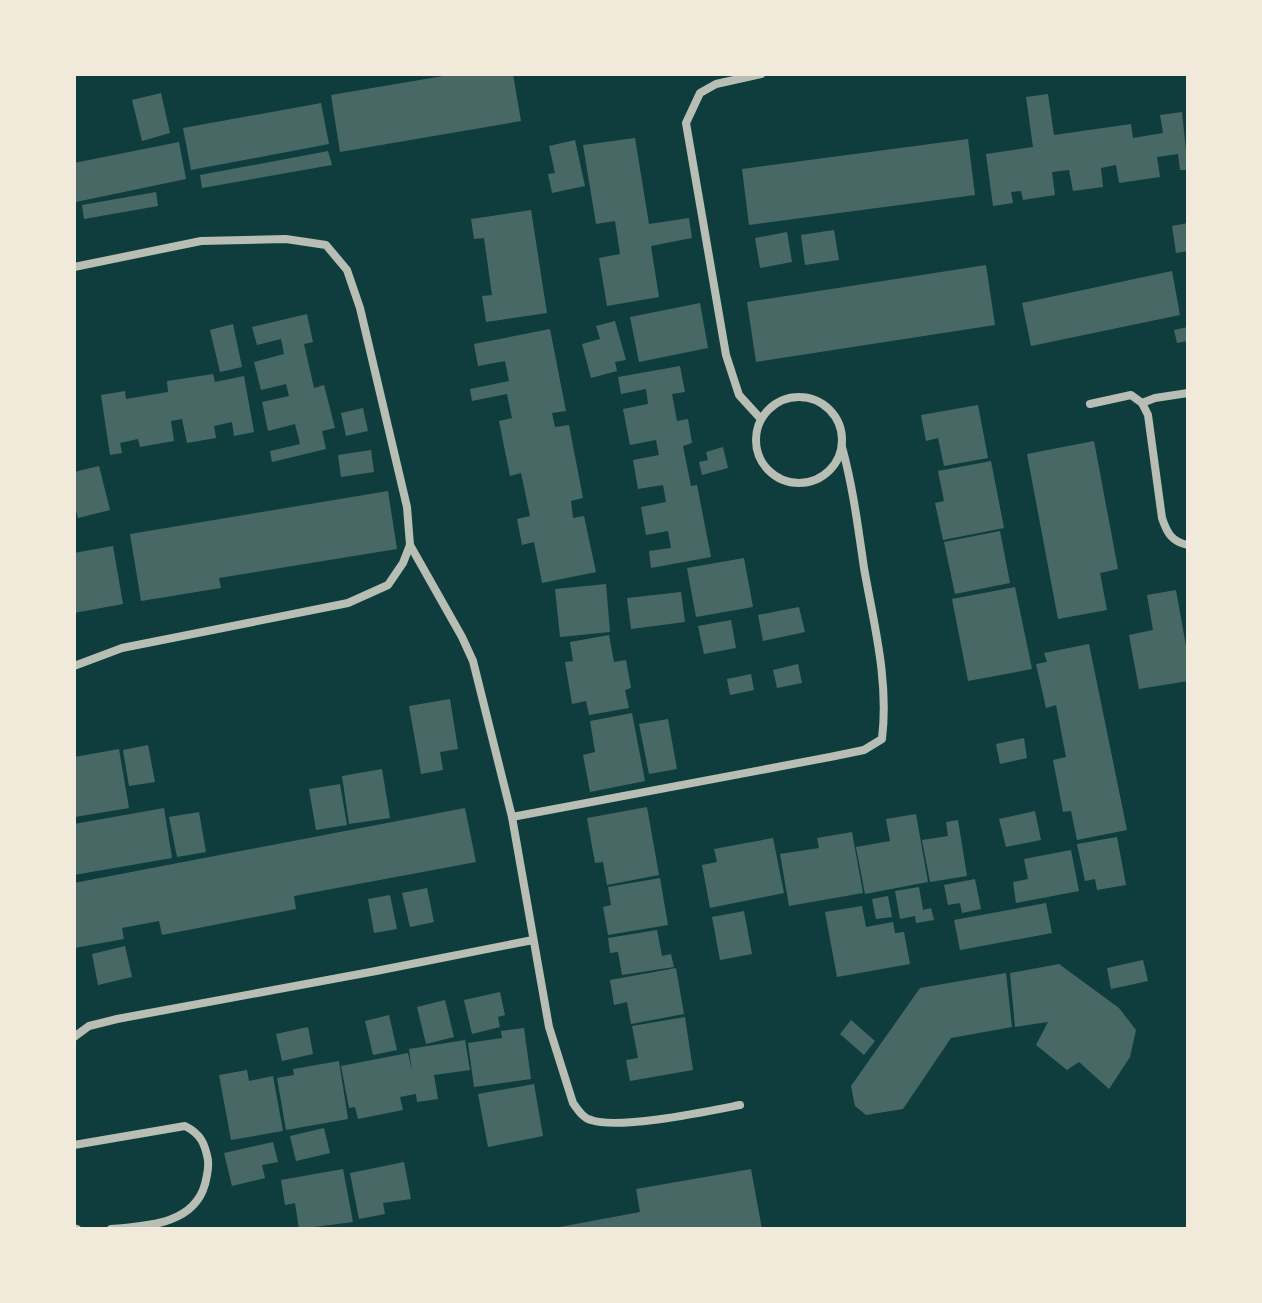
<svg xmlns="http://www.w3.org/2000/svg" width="1262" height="1303" viewBox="0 0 1262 1303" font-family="'Space Grotesk',sans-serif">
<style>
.building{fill:#486865}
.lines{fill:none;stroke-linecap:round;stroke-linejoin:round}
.minor{stroke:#b8beb3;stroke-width:8}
</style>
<rect width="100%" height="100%" fill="#0f3d3e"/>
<g class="building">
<path d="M455,74H513L521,121L340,152L331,95Z"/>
<path d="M161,93L170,133L142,141L132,100Z"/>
<path d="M1048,94L1054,135L1131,124L1133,138L1163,133L1160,115L1182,112L1188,170H1180L1178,154L1157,157L1160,177L1119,183L1116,165L1101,168L1103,187L1073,191L1069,170L1052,172L1055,195L1023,200L1021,191L1011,192L1013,203L993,206L986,154L1033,147L1026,97Z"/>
<path d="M321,103L329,144L191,170L183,128Z"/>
<path d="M635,138L649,224L689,218L692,238L651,246L659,297L607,306L599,258L620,254L615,221L596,224L583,145Z"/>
<path d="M968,139L975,195L749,225L742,169Z"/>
<path d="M575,140L585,186L552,193L548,174L555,173L549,146Z"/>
<path d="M179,142L186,179L76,202L74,163Z"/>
<path d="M328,151L332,165L202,188L200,175Z"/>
<path d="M156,192L158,206L84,219L82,205Z"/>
<path d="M531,210L547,313L486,322L482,296L492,295L484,238L474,239L471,219Z"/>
<path d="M1188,223V251L1176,253L1172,226Z"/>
<path d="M834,230L839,260L805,265L801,235Z"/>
<path d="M787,232L792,262L760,268L755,238Z"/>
<path d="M986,265L995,325L756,362L747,302Z"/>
<path d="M1172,271L1180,315L1031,346L1022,303Z"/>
<path d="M700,303L708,348L639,362L630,317Z"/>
<path d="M307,314L313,342L304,344L314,388L324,385L335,428L322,431L326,449L272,462L270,451L300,444L295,424L268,431L262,402L289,396L286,384L261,390L254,362L284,354L281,339L257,345L252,327Z"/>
<path d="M615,321L626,360L615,362L617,371L591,378L582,344L600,339L596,326Z"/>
<path d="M233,324L242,367L220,372L210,330Z"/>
<path d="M1188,327V341L1177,343L1174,330Z"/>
<path d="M550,329L566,411L552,413L555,427L569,425L583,498L571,501L573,518L584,516L596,572L542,583L534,542L522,545L517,519L530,516L521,473L510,476L499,421L512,418L507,394L472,401L470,389L509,381L505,361L478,366L474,344Z"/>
<path d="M680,366L685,392L672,394L677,421L688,419L692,443L683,446L691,486L697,485L711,557L651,568L649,551L671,548L668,531L646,535L641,507L666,502L663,485L638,489L633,460L659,455L656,440L630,445L623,409L648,404L646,389L621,394L618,377Z"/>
<path d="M213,374L215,382L244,376L254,432L234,436L232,422L214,426L216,438L187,443L182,419L171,421L174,441L140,447L138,439L120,443L122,453L110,455L101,395L125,391L126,399L168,392L167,381Z"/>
<path d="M978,405L988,458L944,466L938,438L926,441L921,415Z"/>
<path d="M363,408L368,431L346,436L341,413Z"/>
<path d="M1094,441L1118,569L1100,573L1107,610L1058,619L1027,454Z"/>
<path d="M723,447L728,468L702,475L699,462L708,460L706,452Z"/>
<path d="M371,450L374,472L341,477L338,455Z"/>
<path d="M991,461L1004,528L943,540L935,503L944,501L938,471Z"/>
<path d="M99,466L110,510L78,518L74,504V472Z"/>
<path d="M388,491L397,549L219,578L221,588L141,601L130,534Z"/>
<path d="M1000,531L1010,583L955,594L944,542Z"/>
<path d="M113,546L123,604L74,613V553Z"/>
<path d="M744,558L753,607L696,617L687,568Z"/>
<path d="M606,584L610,632L560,637L555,589Z"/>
<path d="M1015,587L1032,669L968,681L952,599Z"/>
<path d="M1176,590L1186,646H1188V681L1139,689L1129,635L1153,630L1147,595Z"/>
<path d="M681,592L685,622L631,629L627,598Z"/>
<path d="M799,607L805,632L763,641L758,615Z"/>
<path d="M731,620L736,648L704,654L698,626Z"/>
<path d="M609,635L614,662L626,660L631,688L625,690L629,708L589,715L586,701L572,704L565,662L573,661L570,642Z"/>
<path d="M1089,644L1127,830L1077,840L1071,811L1063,812L1053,760L1066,757L1056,705L1046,708L1036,664L1047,662L1044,653Z"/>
<path d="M798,664L802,683L777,688L773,670Z"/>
<path d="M751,674L754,690L730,695L727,679Z"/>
<path d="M450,699L458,749L440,752L443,770L421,774L409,706Z"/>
<path d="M632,713L645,781L590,792L583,755L595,752L590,721Z"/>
<path d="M668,719L677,769L649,774L639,724Z"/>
<path d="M1024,738L1027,758L1000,764L996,744Z"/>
<path d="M148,745L155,782L129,786L123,750Z"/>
<path d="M119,749L129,808L75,817L74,757Z"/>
<path d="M382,769L390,818L349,824L342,776Z"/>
<path d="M340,784L347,825L316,830L309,789Z"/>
<path d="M647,807L659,875L607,885L603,862L595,863L587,818Z"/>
<path d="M164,808L172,858L74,875V824Z"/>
<path d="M465,808L476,862L294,896L296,909L162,935L159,921L122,928L124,939L74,948V883Z"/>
<path d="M1035,811L1041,840L1006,847L999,819Z"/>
<path d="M199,812L206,852L177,857L169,817Z"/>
<path d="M916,814L928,882L865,894L856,847L890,841L886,819Z"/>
<path d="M958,820L967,876L930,882L922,840L948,836L946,822Z"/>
<path d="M852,832L863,893L789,906L780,854L819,848L817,838Z"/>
<path d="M1117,837L1126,885L1097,890L1095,879L1085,881L1077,844Z"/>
<path d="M773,838L784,893L710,908L702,865L717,862L714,849Z"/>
<path d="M1071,850L1079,891L1016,903L1013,882L1028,879L1024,859Z"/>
<path d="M660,878L668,925L608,935L603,907L611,905L608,887Z"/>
<path d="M975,879L981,909L962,913L960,903L948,905L944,885Z"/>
<path d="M919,887L923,910L931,908L934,920L916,923L915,916L900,919L895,891Z"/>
<path d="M427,888L434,922L410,927L402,893Z"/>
<path d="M390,895L397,929L374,933L368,899Z"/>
<path d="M888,896L892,917L876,919L872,899Z"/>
<path d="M1046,903L1052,933L960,950L954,920Z"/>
<path d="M862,906L866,927L893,922L895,933L904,932L910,964L837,977L825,912Z"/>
<path d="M744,911L752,954L720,960L712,917Z"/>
<path d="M657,930L662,956L671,954L674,967L622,975L618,952L610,953L608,938Z"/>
<path d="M125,946L132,977L98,985L92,954Z"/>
<path d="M1143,960L1148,981L1111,989L1107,968Z"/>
<path d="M1059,964L1119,1008L1136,1030L1130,1057L1109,1089L1079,1062L1067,1070L1036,1045L1048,1022L1015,1027L1010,973Z"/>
<path d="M676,968L684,1014L631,1024L627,1002L614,1005L610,980Z"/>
<path d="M1006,973L1012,1027L951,1038L903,1109L866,1115L855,1106L851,1086L920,988Z"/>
<path d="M500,992L505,1015L498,1017L500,1027L472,1034L464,1000Z"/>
<path d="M445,1000L454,1037L426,1044L417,1007Z"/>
<path d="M389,1015L397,1050L373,1055L365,1021Z"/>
<path d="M685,1017L693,1070L630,1081L626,1060L638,1058L632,1026Z"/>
<path d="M851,1020L875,1041L864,1055L840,1034Z"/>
<path d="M308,1027L313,1054L282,1061L276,1034Z"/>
<path d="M524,1028L531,1079L474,1087L468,1043L502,1038L501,1031Z"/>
<path d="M465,1040L470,1070L434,1075L438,1099L417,1102L416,1094L400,1097L403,1110L358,1119L355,1107L349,1108L341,1066L408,1053L412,1071L409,1049Z"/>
<path d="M339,1061L348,1119L286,1130L277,1078L294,1075L293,1069Z"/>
<path d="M247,1070L249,1081L273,1076L283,1131L231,1140L219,1075Z"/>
<path d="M534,1084L543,1136L488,1147L478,1094Z"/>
<path d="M324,1128L330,1153L296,1161L290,1136Z"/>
<path d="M273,1142L278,1162L262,1165L265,1178L232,1186L224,1153Z"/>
<path d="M404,1162L411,1199L383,1203L385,1214L359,1219L350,1173Z"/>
<path d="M343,1169L353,1222L299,1229L295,1203L285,1205L281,1180Z"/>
<path d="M751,1169L762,1229H549L640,1212L636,1189Z"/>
</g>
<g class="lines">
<g class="minor">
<path d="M74,267L201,241L286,239L326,245L347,270L360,308L407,507L410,545L403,563L388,585L348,603L122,648L74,666"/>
<circle cx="799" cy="440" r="43"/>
<path d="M1142,403L1155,398L1188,393"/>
<path d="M1090,404L1131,395L1142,403L1148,415L1162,518C1167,533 1172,542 1188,545"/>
<path d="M760,418L739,395L726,355L686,123L700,93L716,84L761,74"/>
<path d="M410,545L462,637L473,661L512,817L549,1027L573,1103C578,1110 583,1118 591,1120C619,1130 709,1111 740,1105"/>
<path d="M512,817L830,757L864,750L882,739C889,680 874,625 864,568C858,527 853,487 842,447"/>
<path d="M74,1037L89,1026L117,1019L376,971L533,940"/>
<path d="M74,1145L185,1126C201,1134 205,1144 208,1160C209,1169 207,1176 205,1184C194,1225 145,1226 111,1229"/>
<path d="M74,1228L77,1229"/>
</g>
</g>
<rect width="1262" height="1303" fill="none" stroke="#f1e9da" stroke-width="152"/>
</svg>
